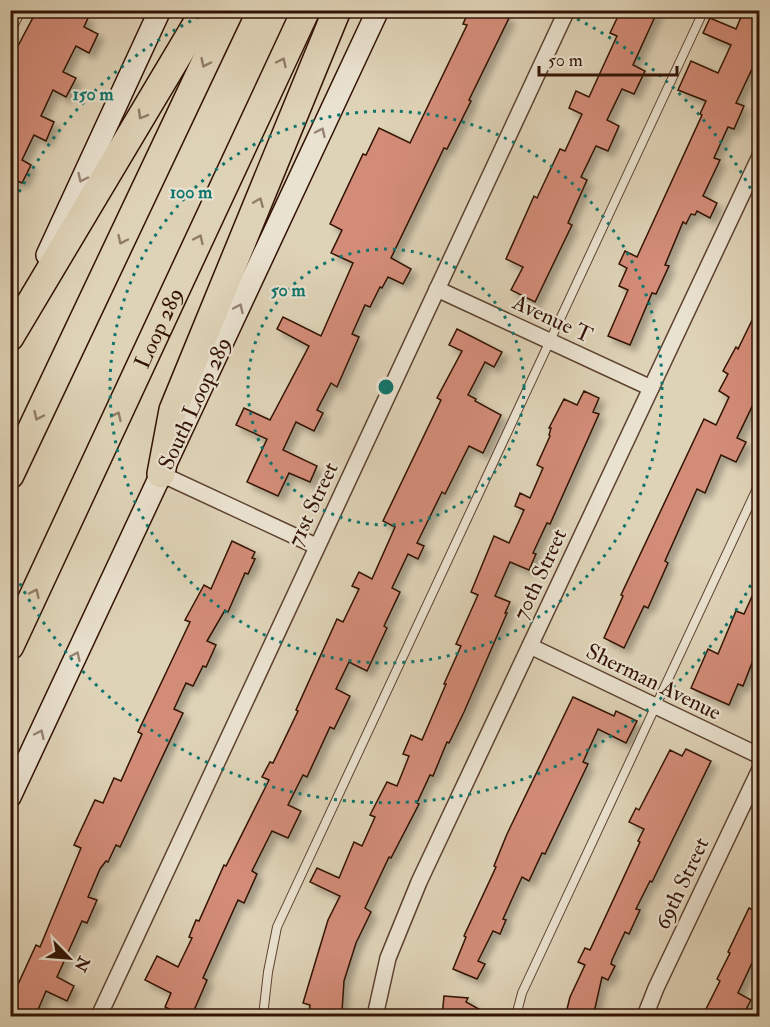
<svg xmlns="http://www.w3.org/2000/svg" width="770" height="1027" viewBox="0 0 770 1027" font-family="'IM FELL Double Pica',serif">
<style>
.building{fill:#d38c78;stroke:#321204;stroke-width:1.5;filter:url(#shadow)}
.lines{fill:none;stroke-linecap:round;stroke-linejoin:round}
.lane-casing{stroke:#5d4231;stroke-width:10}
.street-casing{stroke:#5d4231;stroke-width:18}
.secondary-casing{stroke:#321204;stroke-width:24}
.highway-casing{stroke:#321204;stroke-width:30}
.lane{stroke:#eae2d0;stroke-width:8}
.street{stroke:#eae2d0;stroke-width:15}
.secondary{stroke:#eae2d0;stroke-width:21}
.highway{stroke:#dfd3b7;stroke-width:27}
.oneway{stroke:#917c66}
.oneway2{stroke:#978474}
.ring{fill:none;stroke:#0f766e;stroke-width:3;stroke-dasharray:3 6}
.labels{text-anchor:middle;stroke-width:4.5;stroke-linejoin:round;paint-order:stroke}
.street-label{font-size:22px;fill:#321204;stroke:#eae2d0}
.centre{fill:#0f766e;stroke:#eae2d0;stroke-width:3}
.ring-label{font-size:18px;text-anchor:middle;font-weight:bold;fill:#0f766e;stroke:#eae2d0;stroke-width:4.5;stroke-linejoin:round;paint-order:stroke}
</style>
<defs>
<filter id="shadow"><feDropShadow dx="5.5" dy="5.5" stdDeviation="3" flood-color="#0004"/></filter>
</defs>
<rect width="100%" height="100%" fill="#dfd3b7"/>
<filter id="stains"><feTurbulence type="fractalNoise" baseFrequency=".00333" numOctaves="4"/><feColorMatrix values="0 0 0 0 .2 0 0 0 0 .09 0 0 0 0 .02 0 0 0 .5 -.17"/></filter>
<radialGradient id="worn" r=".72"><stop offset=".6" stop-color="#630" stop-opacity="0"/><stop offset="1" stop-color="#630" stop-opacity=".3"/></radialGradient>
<g class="building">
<path d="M37,10H72L88,18L84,27L98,34L89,53L76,46L63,72L76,78L66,97L53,90L41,116L54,122L46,141L34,135L22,160L31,165L22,183L13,179L10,185V61Z"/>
<path d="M469,10H503L501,14L509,18L469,100L471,101L447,149L444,148L391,258L411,269L403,284L388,277L382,288L380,287L370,307L365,305L352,334L359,337L337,387L331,383L317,410L323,413L314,431L296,422L283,450L317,466L310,482L289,473L278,496L247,482L267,439L236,425L244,408L270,420L309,346L277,329L283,317L321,336L353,263L331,253L342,230L330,224L363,154L366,155L379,128L410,143L467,25L463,24Z"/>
<path d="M621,10H658L633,65L645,71L634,94L622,89L607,120L619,126L608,151L596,146L581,177L587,180L568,223L572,225L535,302L511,290L523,267L506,259L534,196L537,198L560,149L565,151L582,114L569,108L576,91L589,97L617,36L610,33Z"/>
<path d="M744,10H759V59L755,70L752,69L736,103L744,106L734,129L728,127L714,158L720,160L703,196L717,203L710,218L697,211L695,215L691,214L686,224L683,222L665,265L669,266L656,294L652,293L630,345L608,336L628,290L619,286L627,268L619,264L625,251L637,257L702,115L700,114L706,101L678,90L691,61L718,73L731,45L703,33L710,18L736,29Z"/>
<path d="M759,306V392L737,438L746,442L736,462L721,455L705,493L697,489L665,561L668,563L648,608L644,606L624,648L604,638L623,596L621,595L704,419L716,425L729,397L719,391L728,374L723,371L736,347L738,349Z"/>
<path d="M457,329L502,352L494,367L485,362L468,395L476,399L475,401L501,415L483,453L469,446L445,494L442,492L417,543L424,546L418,559L408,554L392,588L400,592L384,626L387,628L367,671L349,662L336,689L350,696L334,729L330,727L307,777L303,775L288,805L301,811L288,838L272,831L252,871L257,874L244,903L238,900L203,978L207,980L202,992L191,1017H186L165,1007L171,993L145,980L157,956L178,967L192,938L189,937L196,920L199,921L224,865L226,866L269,780L262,777L270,762L273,763L298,711L296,710L337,619L343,622L359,589L352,586L359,572L372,579L395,527L383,521L441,400L437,398L462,351L449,345Z"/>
<path d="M584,391L599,398L593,412L599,414L550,524L547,523L533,553L536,554L529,570L510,562L495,596L510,602L505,613H507L464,712L449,743L447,742L433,776L430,775L417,803L419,804L391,858L389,857L365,908L371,912L356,943L344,981L342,1011H336L335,1017H309L310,1005L303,1003L328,920L340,896L310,882L317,868L339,878L354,842L362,846L375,817L370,815L387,782L397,786L409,756L403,754L411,735L422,740L446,684H444L461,646L456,644L478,595L471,592L494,536L509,543L524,510L515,506L520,493L530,498L543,468L537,465L550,436L549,435L551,428H549L564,399L577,405Z"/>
<path d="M232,541L255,552L252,558L255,559L248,574L245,573L228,612L225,610L207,641L216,645L206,667L203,666L193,686L186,683L174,709L183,713L120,847L116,845L108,862L106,861L100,869L88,897L97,900L87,923L82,921L57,977L74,986L67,1001L46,991L35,1017H10V1002L36,945L40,947L81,848L74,845L95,800L103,803L114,778L121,781L142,734L138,732L190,622L185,620L204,585L211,589Z"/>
<path d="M759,581V645L743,686L738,684L729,705L691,688L708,649L718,654L736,611L744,614Z"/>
<path d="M573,697L614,716L616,711L637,721L626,743L598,729L583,762L588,764L545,854L542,853L529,881L522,877L503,919L506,920L500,934L493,931L478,961L485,964L477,979L453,969L466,937L464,936L496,867L494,866L507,834Z"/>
<path d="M686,749L711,761L652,882L650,881L636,909L640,910L629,934L625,932L612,960L611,964L615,966L608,980L602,977L593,1017H565L570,997L585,965L578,962L585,948L590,950L640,842L638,841L644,829L629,822L636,808L639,810L670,750L682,756Z"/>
<path d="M749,908L759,913V948L738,993L751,1000L742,1017H702L720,981L717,979L730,953L728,952Z"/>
<path d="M444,996L468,998L466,1002L493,1017H442Z"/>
</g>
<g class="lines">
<g class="lane-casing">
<g id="lane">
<path d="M10,33L21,10"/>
<path d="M263,1016L268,972L277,927L704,10"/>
<path d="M516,1016L522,993L760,482"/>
</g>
</g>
<g class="street-casing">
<g id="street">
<path d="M437,289L651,388"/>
<path d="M161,474L316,546"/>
<path d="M530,646L760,756"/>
<path d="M99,1016L567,10"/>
<path d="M375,1016L388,958L419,882L760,156"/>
<path d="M645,1016L656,988L760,769"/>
</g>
</g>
<g class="secondary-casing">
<g id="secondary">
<path d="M47,255L160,10"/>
<path d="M10,797L378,10"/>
</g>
</g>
<g class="highway-casing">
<g id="highway">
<path d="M10,337L205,10"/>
<path d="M161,474L173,410L337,10"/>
<path d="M10,475L230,10"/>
<path id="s1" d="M10,646L306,10"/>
</g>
</g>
<use href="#lane" class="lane"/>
<use href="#street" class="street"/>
<use href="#secondary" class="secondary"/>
<use href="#highway" class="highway"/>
</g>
<defs><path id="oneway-chevron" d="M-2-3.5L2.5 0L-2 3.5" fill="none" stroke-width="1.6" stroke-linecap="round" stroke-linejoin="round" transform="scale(1.5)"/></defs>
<g class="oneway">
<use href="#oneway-chevron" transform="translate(282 62) rotate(-65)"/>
<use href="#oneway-chevron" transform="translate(205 63) rotate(115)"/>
<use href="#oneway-chevron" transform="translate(142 115) rotate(120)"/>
<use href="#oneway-chevron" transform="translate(259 202) rotate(-67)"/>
<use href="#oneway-chevron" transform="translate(199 239) rotate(-65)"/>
<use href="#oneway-chevron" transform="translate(122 240) rotate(115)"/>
<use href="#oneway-chevron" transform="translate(38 416) rotate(115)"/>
<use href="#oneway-chevron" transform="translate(117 416) rotate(-65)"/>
<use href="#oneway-chevron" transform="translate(35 593) rotate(-65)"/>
</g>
<g class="oneway2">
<use href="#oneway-chevron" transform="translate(321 132) rotate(-65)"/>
<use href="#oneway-chevron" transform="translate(82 178) rotate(115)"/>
<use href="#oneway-chevron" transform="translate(239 308) rotate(-65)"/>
<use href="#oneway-chevron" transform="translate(76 656) rotate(-65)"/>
<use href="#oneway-chevron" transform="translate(40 734) rotate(-65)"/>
</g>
<g class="ring">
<circle cx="386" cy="387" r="138"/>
<circle cx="386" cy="387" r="276"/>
<path d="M759 569A415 415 0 0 1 11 566M11 208A415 415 0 0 1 211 11M561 11A415 415 0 0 1 759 205"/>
</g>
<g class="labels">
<g class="street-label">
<text transform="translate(553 318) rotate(25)" y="8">Avenue T</text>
<text dy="8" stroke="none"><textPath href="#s1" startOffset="351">Loop 289</textPath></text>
<text transform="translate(194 403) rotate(-65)" y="8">South Loop 289</text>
<text transform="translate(312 504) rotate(-65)" y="8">71st Street</text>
<text transform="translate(539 574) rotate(-65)" y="8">70th Street</text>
<text transform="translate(654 681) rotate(26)" y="8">Sherman Avenue</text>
<text transform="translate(681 883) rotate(-65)" y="8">69th Street</text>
</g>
</g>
<circle cx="386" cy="387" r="9" class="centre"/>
<g class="ring-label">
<text x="93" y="100">150 m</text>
<text x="191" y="198">100 m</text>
<text x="288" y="296">50 m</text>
</g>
<rect width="770" height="1027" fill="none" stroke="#dfd3b7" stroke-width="36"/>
<rect x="12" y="12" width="746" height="1003" fill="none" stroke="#321204" stroke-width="3"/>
<rect x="18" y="18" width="734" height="991" fill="none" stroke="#321204" stroke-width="1.5"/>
<g transform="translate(69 958) rotate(115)" stroke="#eae2d0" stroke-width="4.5" paint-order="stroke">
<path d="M0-4.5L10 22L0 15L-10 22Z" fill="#321204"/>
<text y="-9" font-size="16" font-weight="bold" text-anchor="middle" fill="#321204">N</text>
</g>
<path d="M539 66v9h138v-9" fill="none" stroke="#321204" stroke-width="3"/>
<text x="548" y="66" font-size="18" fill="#321204" stroke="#eae2d0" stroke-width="4.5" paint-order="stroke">50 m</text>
<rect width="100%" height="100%" filter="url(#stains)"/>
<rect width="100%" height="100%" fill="url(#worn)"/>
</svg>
